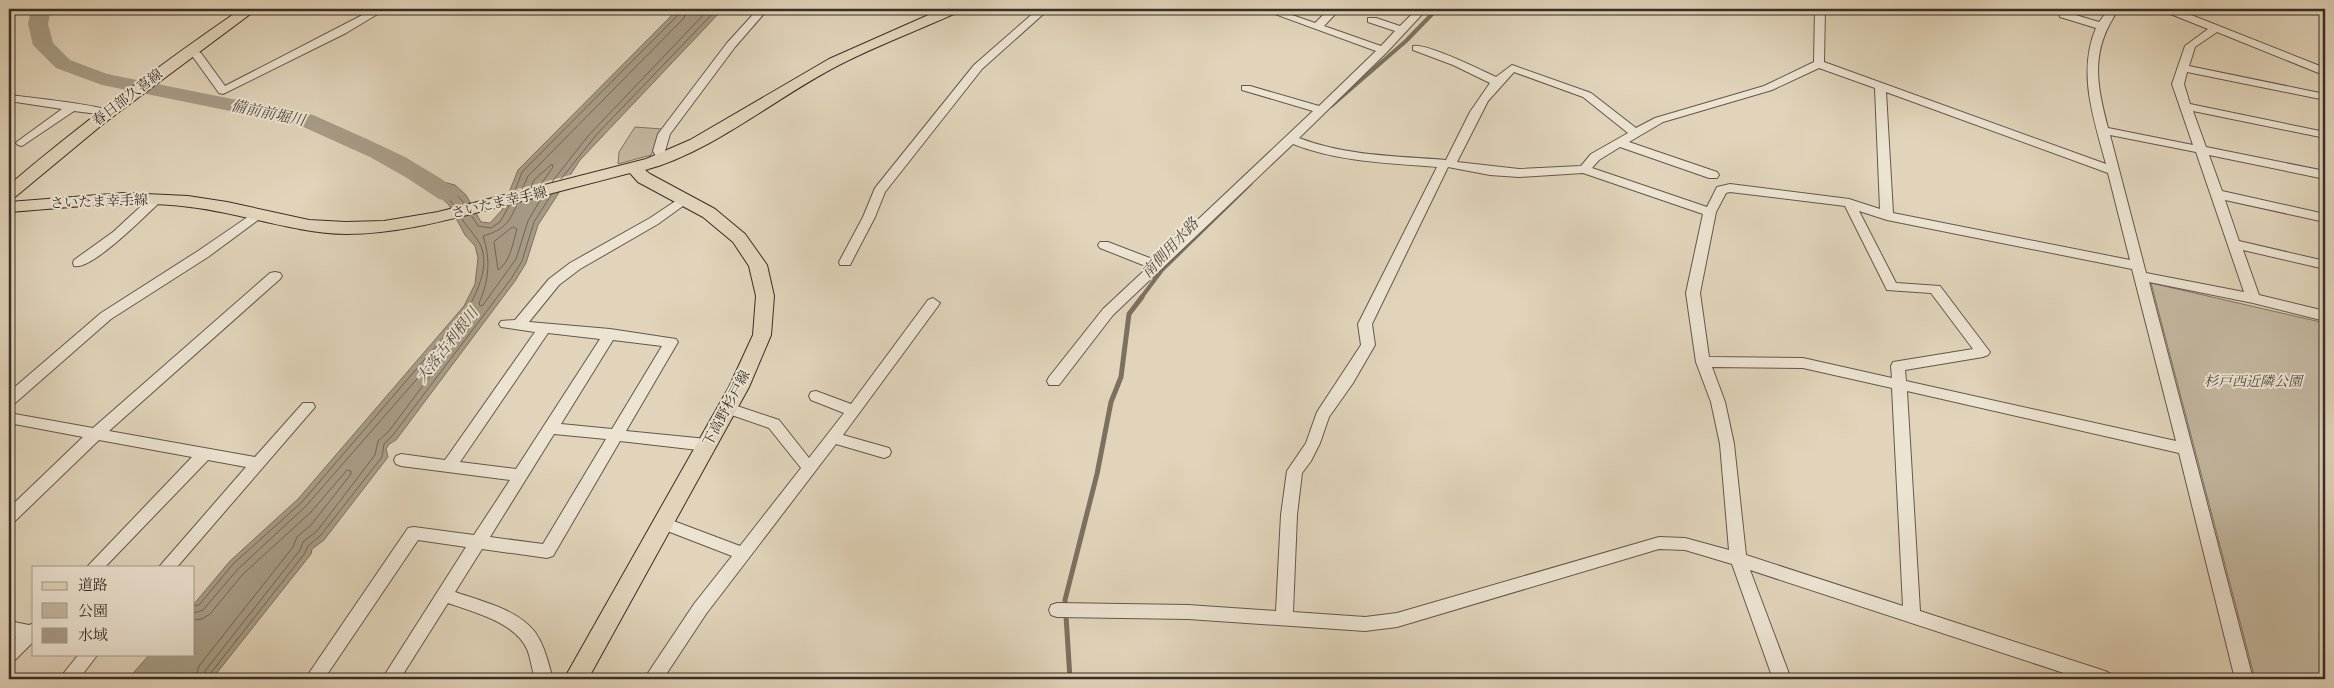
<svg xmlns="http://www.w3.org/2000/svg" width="2334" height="688" viewBox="0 0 2334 688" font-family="'Libre Caslon Text','Noto Serif JP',serif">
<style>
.green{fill:#c4b8a1;stroke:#7e7363}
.water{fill:#a89c87;stroke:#7c7060}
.pier{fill:#e1d4ba}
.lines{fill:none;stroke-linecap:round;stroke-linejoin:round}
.shore{stroke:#706556;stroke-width:1}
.stream-far1{stroke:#7c7060;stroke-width:4}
.stream{stroke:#7c7060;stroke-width:5}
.river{fill:#a89c87;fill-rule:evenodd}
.minor-casing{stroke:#63584a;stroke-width:2}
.major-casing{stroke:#392e25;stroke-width:2}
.minor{fill:#ece3d2;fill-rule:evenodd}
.major{fill:#e1d4ba;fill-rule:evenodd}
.labels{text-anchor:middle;stroke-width:4;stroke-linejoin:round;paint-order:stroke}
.street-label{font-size:14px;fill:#392e25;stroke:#ece3d2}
.park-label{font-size:14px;font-style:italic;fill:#554a3e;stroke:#ece3d2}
.water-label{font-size:15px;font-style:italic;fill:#554a3e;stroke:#ece3d2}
</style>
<rect width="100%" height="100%" fill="#e1d4ba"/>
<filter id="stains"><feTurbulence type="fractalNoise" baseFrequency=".004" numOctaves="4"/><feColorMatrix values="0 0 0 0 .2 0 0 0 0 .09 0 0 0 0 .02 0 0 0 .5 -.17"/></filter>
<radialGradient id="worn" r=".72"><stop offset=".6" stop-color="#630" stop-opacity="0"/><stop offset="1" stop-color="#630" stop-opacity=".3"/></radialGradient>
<g class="green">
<path d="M635,127L662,129L651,155L618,164L619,152Z"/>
<path d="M2151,283L2325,323V679H2255Z"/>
</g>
<path class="water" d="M678,9H723L580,160L538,225L526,263L515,281L396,440L389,444L386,449L388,457L324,540L312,549L311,554L212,679H128L150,654H194V604L230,561L298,499L464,306L475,284L478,258L475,246L465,235L449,205L417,175L455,185L466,195L481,222L490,223L502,210L518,170Z"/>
<path class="pier" d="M574,174L562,191L501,206L506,192Z"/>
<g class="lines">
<g class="shore">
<path d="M561,179L597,134L717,9"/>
<path d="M552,182L588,136L709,9"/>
<path d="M531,187L534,180L552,164L553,167L541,184"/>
<path d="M522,189L528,176L684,18L687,9"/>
<path d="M515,191L522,172L679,14L681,9"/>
<path d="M517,204C509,224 503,230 483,236C491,260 489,280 479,303L480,306L483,305L516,259L528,221L542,197"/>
<path d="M455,206L441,191L442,188L452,190L465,204"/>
<path d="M471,215L478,226L491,228L500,222L509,206"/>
<path d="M513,227L517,229C513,242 510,263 498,270L494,242Z"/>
<path d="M194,606L199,605L233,564L302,502L468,309C478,290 490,265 480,244C475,235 467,227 461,218"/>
<path d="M194,613L203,610L238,569L306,506L450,341L454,340V344L389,431L378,441L375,455L317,531L303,542L300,550L205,671L203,679"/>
<path d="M194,620L202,619L210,614L243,574L311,512L347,470L351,471V474L311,525L297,537L293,547L199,666L195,679"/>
<path d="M209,679L210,674L305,553L308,546L321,535L382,457L384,444L393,435L511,279L522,261L534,222L551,195"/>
</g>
<g class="stream-far1">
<path d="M1331,106L1406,41L1437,9"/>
<path d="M1141,298L1162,270L1251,183"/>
</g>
<path class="stream" d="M1070,679L1065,600L1097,474L1111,402L1121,377L1129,314L1142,297"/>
<path class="river" d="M31,9H51L48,24L53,43L70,60L107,74L313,115L367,139L405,157L440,178L455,189L459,194L455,199L447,201L439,199L407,178L370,157L299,125L102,85L56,68L33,45L28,24Z"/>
<g class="minor-casing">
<g id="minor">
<path d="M374,9H386L346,33L223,94L219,93L193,57L185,51L190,48L201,53L225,86Z"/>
<path d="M758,9H768L735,47L670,134L665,151L669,158L667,161H659L653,151L658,134L727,43Z"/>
<path d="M1038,9H1049L982,69L885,192L875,217L850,265H840L839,262L863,217L875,188L974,65Z"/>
<path d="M1261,9H1275L1315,23L1329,9H1340L1324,26L1381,46L1395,31L1368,22V18H1376L1400,26L1417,9H1427L1387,52L1299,138C1346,156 1396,156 1446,160L1470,112L1490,83L1453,65L1413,50V46C1427,43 1481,70 1496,77L1512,65L1591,93L1636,128L1655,118L1764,86L1814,62L1815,9H1825L1824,62L2106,164C2094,119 2077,73 2096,28L2060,17L2058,9H2068L2069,13L2099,22L2109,9H2119C2090,50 2096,82 2108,128L2193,145L2172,84L2185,46L2208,29L2163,11L2162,9H2176L2325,68V75L2321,74L2217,32L2195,47L2189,66L2325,94V100L2187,72L2184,84L2190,104L2325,132V138L2193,111L2206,147L2325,171V179L2209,155L2222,191L2325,214V222L2225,200L2239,241L2325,261V269L2243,250L2259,295L2325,311V321L2253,303L2149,282L2253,679H2235L2179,453L1907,391L1920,611L2105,671L2111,674L2114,679H2082L1750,570L1791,679H1773L1732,564L1685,550L1659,549L1397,627L1365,631L1188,619L1057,617L1051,615L1049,610L1051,605L1057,603L1188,605L1276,611L1281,515L1287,471L1306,443L1317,412L1361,345L1358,324L1437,167C1388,163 1339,162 1293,144L1113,315L1059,385H1049L1047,381L1049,377L1103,309L1148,267L1100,248L1098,245L1100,242H1108L1155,260L1313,111L1242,90V86H1250L1319,106L1376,51ZM1819,68L1875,88L1880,209L1849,199L1730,184L1717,187L1707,207L1592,168L1599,160L1620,147L1709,178H1717L1719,175L1717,172L1629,142L1663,122L1772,90ZM1514,72L1583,97L1628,133L1591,154L1581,166L1519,169L1457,162L1488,101ZM1886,92L2108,173L2130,260L1893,213ZM2110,135L2196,152L2244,292L2146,273ZM1448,167L1490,175L1519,177L1583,173L1703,214L1686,293L1696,362L1711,402L1720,444L1729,550L1685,538L1659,537L1397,613L1365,617L1293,612L1297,515L1302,473L1311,461L1320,443L1329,417L1353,383L1375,345L1372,324ZM1730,192L1845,206L1887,290L1931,293L1973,349L1893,362L1891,366L1892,378L1803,358L1709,357L1700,293L1716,212L1726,193ZM1859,211L1887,220L2132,269L2176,441L1906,381L1905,370L1983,357L1988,355L1990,352L1940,286L1896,283ZM1712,367L1803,368L1892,388L1903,606L1746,555L1734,444L1725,402Z"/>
<path d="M9,95C25,97 104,105 112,112L106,115L74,111L22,146L18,145L16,143L18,141L62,109L9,101Z"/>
<path d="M155,196L159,197L161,200L159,203C145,216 91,271 74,266L73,263L74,260L113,232L151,197Z"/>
<path d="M683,196L689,200L687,203L658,224L580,269L559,285L529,322L610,329L676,339L678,342L626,431L707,439L712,441L714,445L712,449L707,451L620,441L553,556L547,558L482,549L455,592C481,601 517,609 535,632C545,646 548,663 553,679H535C532,670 531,659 527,649C515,622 473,612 448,603L400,679H382L466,547L418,540L324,679H305L408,528L414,527L474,535L510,480L401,466L396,464L394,460L396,456L401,454L445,460L535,332L501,327L499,324L501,321L515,320L549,279L570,263L650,218ZM548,333L600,339L516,469L460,462ZM613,340L662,346L612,429L561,424ZM554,434L606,439L543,544L490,537Z"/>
<path d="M258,210L264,214L262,217L208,257L111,319L14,404L9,405V392L101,313L198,251Z"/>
<path d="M275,272L280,273L282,276L280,279L109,431L255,457L303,403H313L315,407L177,567H159L246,467L208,460L105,567H87L192,457L99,440L15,521L9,523V508L83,437L9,423V413L93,428L270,273Z"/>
<path d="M933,298L940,303L938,306L843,435L889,448L891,452L889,456L884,458L836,444L706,614L663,679H644L694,604L732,556L657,527L655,523L657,519L663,517L740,546L801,468L769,428L723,412L721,408L723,404L728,403L779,420L809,458L844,413L811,400L809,396L811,392L816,391L851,404L928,300Z"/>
<path d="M9,621L29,625L34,623V641L15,660L9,662V644L16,637L9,635Z"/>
<path d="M79,654H98L79,679H59Z"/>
</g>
</g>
<g class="major-casing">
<g id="major">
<path d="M241,9H257L103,124L15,197L9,198V185C83,122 161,64 241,9Z"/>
<path d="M942,9H960L958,12C919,30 878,45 839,65C778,96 711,153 645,170L650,174L715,209L745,234L767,265L774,296L771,335L749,387L588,679H564L729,387L753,335L756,296L749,266L733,242L703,217L638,182L630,173C584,185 537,197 491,209C444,221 395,234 346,234C293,233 242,213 190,207C129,199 69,208 9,212V202L124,193L188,196L227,202L309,220L346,222L384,221L438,212L646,159L690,140L829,59Z"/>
</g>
</g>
<use href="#minor" class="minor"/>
<use href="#major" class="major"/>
</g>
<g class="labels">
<g class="street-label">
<text transform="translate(127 97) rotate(-37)" y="5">春日部久喜線</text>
<text transform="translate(99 201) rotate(-2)" y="5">さいたま幸手線</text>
<text transform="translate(499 202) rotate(-13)" y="5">さいたま幸手線</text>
<text transform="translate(726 408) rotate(-62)" y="5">下高野杉戸線</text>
</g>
<g class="park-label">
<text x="2253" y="386">杉戸西近隣公園</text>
</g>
<g class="water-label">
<text transform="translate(268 113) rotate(12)" y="5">備前前堀川</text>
<text transform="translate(1170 248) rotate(-47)" y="5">南側用水路</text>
<text transform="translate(447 345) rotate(-52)" y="5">大落古利根川</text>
</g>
</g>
<rect width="2334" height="688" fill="none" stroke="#e1d4ba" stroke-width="30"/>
<rect x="10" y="10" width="2314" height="668" fill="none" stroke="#392e25" stroke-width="2.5"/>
<rect x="15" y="15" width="2304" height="658" fill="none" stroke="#392e25"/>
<rect x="32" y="566" width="162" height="90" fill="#ece3d2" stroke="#a49b8d"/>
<rect x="42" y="582" width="25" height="8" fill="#e1d4ba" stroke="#a49b8d"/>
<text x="78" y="590" font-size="15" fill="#392e25">道路</text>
<rect x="42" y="603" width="25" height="15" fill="#c4b8a1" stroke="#a49b8d"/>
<text x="78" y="616" font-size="15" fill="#392e25">公園</text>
<rect x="42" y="628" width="25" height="15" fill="#a89c87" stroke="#a49b8d"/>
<text x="78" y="640" font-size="15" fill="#392e25">水域</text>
<rect width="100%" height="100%" filter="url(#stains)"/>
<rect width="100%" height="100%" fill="url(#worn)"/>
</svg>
